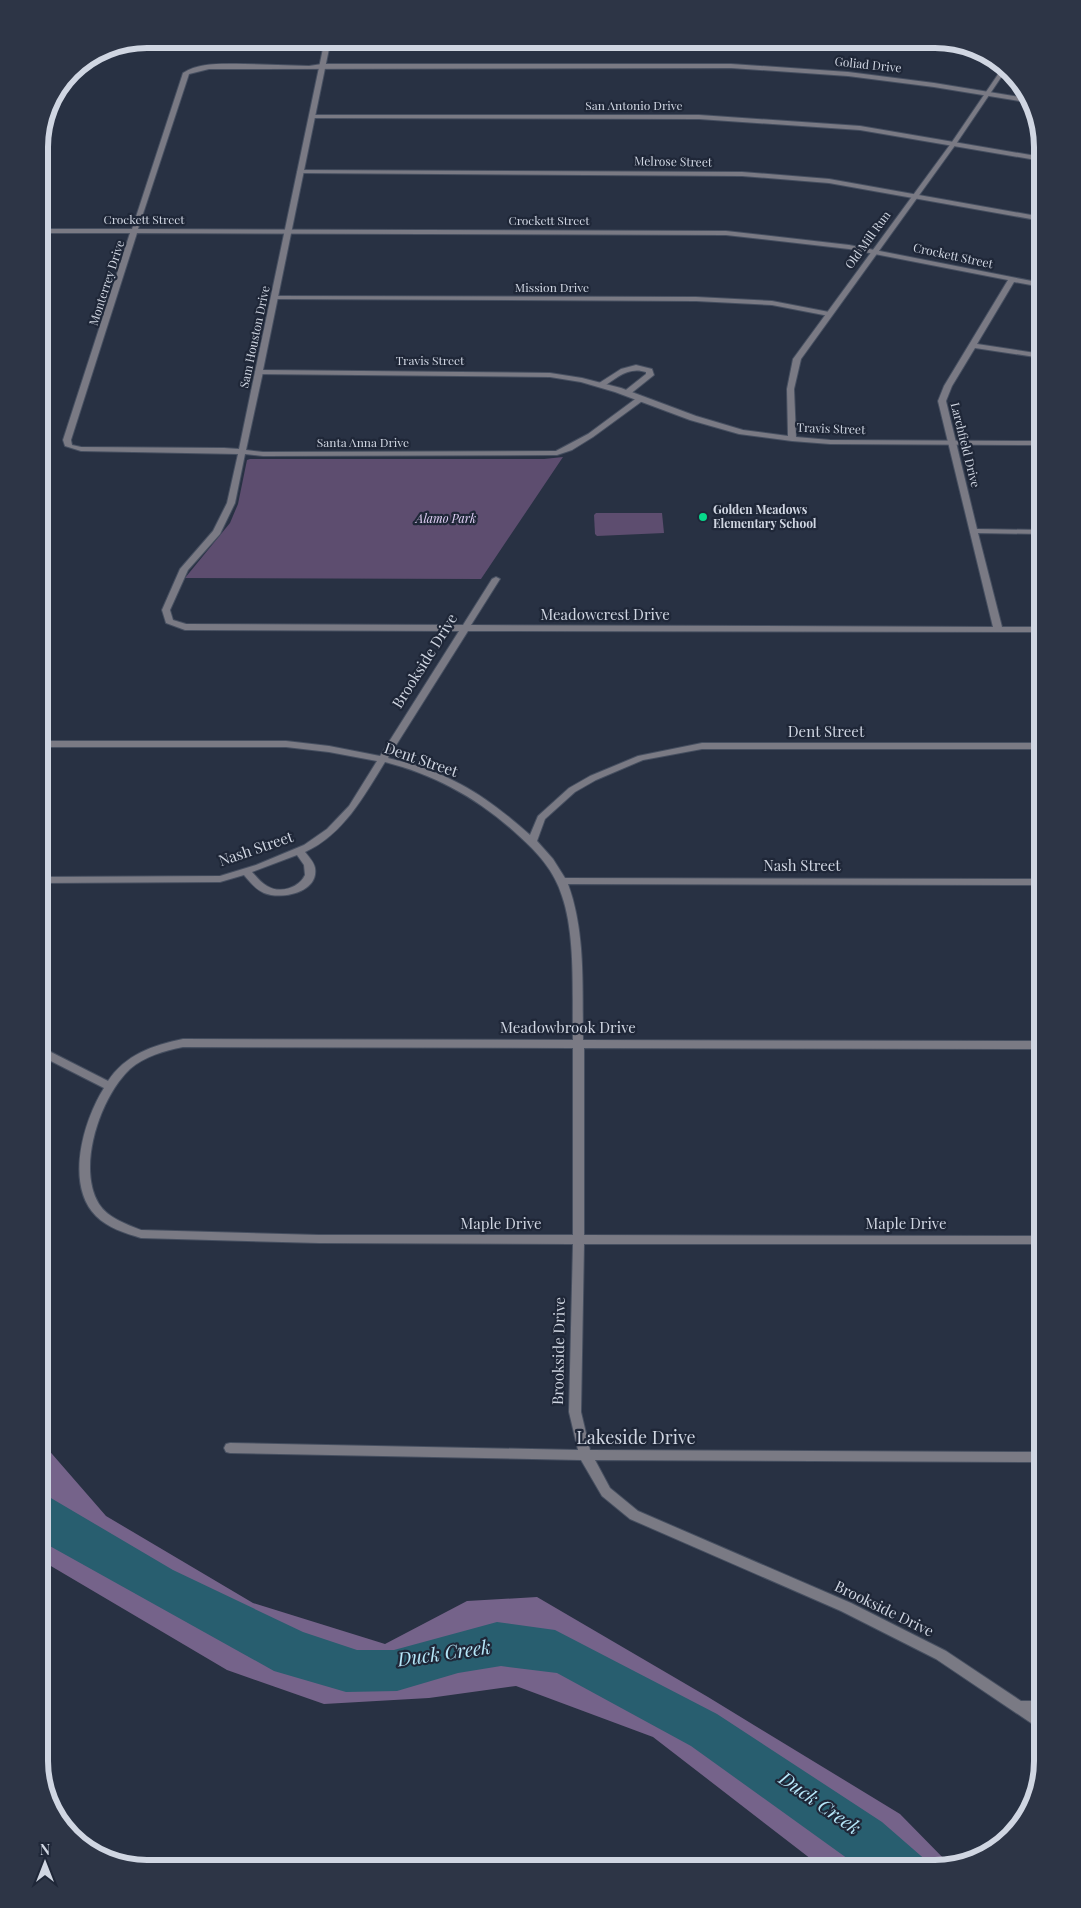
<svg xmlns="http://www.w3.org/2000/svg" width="1081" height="1908" viewBox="0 0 1081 1908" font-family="'Playfair Display',serif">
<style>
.green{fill:#5d4d6f}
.forest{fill:#75638a}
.water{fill:#285e6f}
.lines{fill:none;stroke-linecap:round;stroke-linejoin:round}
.minor-casing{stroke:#464f60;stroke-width:2}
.tertiary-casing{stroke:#464f60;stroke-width:2}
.minor{fill:#7a7a84;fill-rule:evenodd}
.tertiary{fill:#7a7a84;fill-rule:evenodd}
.wall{fill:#34546d}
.poi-dot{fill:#07d98b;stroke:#1f2738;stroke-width:2}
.labels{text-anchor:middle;stroke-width:4.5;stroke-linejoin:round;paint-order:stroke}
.far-street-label{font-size:12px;fill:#d0d6e2;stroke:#1f2738}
.far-poi-label{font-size:12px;font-weight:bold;fill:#d0d6e2;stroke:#1f2738;text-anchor:start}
.far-park-label{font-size:12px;font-style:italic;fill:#e1d0f6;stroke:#1f2738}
.street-label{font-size:15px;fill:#d0d6e2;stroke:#1f2738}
.near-street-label{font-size:18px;fill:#d0d6e2;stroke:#1f2738}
.near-water-label{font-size:19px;font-style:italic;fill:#b7e8fa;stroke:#1f2738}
.rim{fill:none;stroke:#d0d6e2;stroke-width:6}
</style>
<rect width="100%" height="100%" fill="#283143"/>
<g class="green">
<path d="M563,457L481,579L185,578L230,523L238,504L247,460L250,459H544Z"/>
<path d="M596,513H662L664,533L597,536L595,534L594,515Z"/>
</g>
<path class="forest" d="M39,1439L106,1516L253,1603L385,1644L467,1601L537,1597L708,1697L900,1814L951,1866L935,1869H824L653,1737L516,1686L429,1698L324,1704L227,1670L39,1559Z"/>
<path class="water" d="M39,1491L173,1570L303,1632L357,1650H394L497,1622L555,1630L717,1714L882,1822L936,1869H862L691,1746L557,1673L501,1666L458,1673L397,1691L346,1692L274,1671L39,1540Z"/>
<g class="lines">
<g class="minor-casing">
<g id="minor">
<path d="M244,64L309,66L322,64H731L848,72L934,83L1031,99L1032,103L934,87L848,76L731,68L209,69L189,74L138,229L726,231L849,245L1042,283V287L1014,282L977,344L1042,354V358L975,348L952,386L946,401L977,529L1042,530V534L978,533L1002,627H1042V632L468,631L388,758C449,772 484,794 530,835L538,816L569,788L590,776L638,756L702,743H1042V749H702L643,760L596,780L575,792L545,819L537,841L553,859L565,878L1042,879V885L568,884C586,933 582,989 583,1040L1042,1041V1049L584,1048V1235L1042,1236V1244H584L581,1412L590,1450L1042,1452V1462L595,1460L610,1488L638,1511L851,1603L946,1651L1021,1701H1042V1713H1041L1042,1714V1728L1037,1727L936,1659L841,1611L630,1519L602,1496L581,1460L230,1453L226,1452L224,1448L226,1444L230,1443L578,1450L569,1412L573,1244L319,1243L141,1238C125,1233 108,1228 96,1216C65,1185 83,1121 104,1088L39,1055V1046L108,1081C125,1055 153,1045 183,1039L573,1040C572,996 576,936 562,896C554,870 537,852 518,835C479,799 436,775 385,762C364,796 343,835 305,852C308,856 314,862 315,868C319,893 281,900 264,893C255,889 250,882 244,875L220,882L39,883V877L220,876L256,865L304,845L327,829L349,806L377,761L329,752L286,747H39V741H286L329,746L380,756L459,631L185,630L166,623L162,610L180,569L213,531L227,503L238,454L81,451L65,446L63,440L130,233H51L48,231L51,229H132L183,73C200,62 225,64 244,64ZM137,233L726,235L849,249L1008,280L944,386L938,401L993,627L471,625L500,579L496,577L492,579L463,625L186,624L173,620L170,610L188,570L220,534L235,503L245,454L263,456L557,455L572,450L593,437L645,399L644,397H638L588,434L556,451L263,452L246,450L263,372L259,370L255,372L239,449L224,448L81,447L72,445L71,440ZM297,855L304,865L305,875C299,888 280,894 267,886C261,883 257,877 252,872ZM183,1047L573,1048V1235H319L141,1230C126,1224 108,1218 99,1204C76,1167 101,1096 130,1069C145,1056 164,1051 183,1047Z"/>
<path d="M312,115H699L860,126L1042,157V161L860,130L699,119L310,118L309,117Z"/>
<path d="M300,170L742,172L829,179L1042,217V221L829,183L742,176L298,173L297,172Z"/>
<path d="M274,296L696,297L772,301L829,312L833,314L829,316L772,305L696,301L272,299L271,298Z"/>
<path d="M636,365L652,369L654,375L629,395H626L622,393L646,374V372C629,366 616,378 603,387H600L596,385L621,369Z"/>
</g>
</g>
<g class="tertiary-casing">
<path id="tertiary" d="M325,39H331L263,370L550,373L582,378L621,388L696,416L743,430L788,436L787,389L793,359L952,142L1003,67L1006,70L956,144L801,359L794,389L796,437L830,440L1042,441V445L830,444L792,441L739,434L690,420L615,392L581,382L550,377L256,374L255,372Z"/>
</g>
<use href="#minor" class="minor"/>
<use href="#tertiary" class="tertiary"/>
</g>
<path class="wall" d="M970,48L989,55L987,59L969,57Z"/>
<circle class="poi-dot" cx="703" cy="517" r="5"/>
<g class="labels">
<g class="far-street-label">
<text transform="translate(868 65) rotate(6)" y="4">Goliad Drive</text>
<text x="634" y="110">San Antonio Drive</text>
<text transform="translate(673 162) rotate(1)" y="4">Melrose Street</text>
<text x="144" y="224">Crockett Street</text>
<text x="549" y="225">Crockett Street</text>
<text transform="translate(868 240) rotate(-54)" y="4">Old Mill Run</text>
<text transform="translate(953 256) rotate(12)" y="4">Crockett Street</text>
<text transform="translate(107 283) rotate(-72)" y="4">Monterrey Drive</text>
<text x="552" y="292">Mission Drive</text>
<text transform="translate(255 337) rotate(-78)" y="4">Sam Houston Drive</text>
<text x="430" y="365">Travis Street</text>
<text transform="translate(831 429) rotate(2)" y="4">Travis Street</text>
<text x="363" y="447">Santa Anna Drive</text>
<text transform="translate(965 445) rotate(76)" y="4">Larchfield Drive</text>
</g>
<g class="far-poi-label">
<text x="713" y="514">Golden Meadows<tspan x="713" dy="14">Elementary School</tspan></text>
</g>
<g class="far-park-label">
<text x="446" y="523">Alamo Park</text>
</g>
<g class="street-label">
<text x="605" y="620">Meadowcrest Drive</text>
<text transform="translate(425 661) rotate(-58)" y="5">Brookside Drive</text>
<text x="826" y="737">Dent Street</text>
<text transform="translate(421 760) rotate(19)" y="5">Dent Street</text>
<text transform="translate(256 849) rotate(-19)" y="5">Nash Street</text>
<text x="802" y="871">Nash Street</text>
<text x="568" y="1033">Meadowbrook Drive</text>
<text x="501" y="1229">Maple Drive</text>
<text x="906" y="1229">Maple Drive</text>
<text transform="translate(559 1351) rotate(-89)" y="5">Brookside Drive</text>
<text transform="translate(884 1609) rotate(26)" y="5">Brookside Drive</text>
</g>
<g class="near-street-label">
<text x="636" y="1444">Lakeside Drive</text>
</g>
<g class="near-water-label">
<text transform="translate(444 1653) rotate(-8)" y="7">Duck Creek</text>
<text transform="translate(820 1803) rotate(35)" y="7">Duck Creek</text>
</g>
</g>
<path d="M0 0H1081V1908H0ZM147 48H935A99 99 0 0 1 1034 147V1761A99 99 0 0 1 935 1860H147A99 99 0 0 1 48 1761V147A99 99 0 0 1 147 48Z" fill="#2d3546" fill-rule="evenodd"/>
<path class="rim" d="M147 48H935A99 99 0 0 1 1034 147V1761A99 99 0 0 1 935 1860H147A99 99 0 0 1 48 1761V147A99 99 0 0 1 147 48Z"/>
<g transform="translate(45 1863)" stroke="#1f2738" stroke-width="4" paint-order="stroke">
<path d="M0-4L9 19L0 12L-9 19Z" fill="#d0d6e2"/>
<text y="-8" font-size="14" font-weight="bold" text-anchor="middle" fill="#d0d6e2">N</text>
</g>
</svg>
